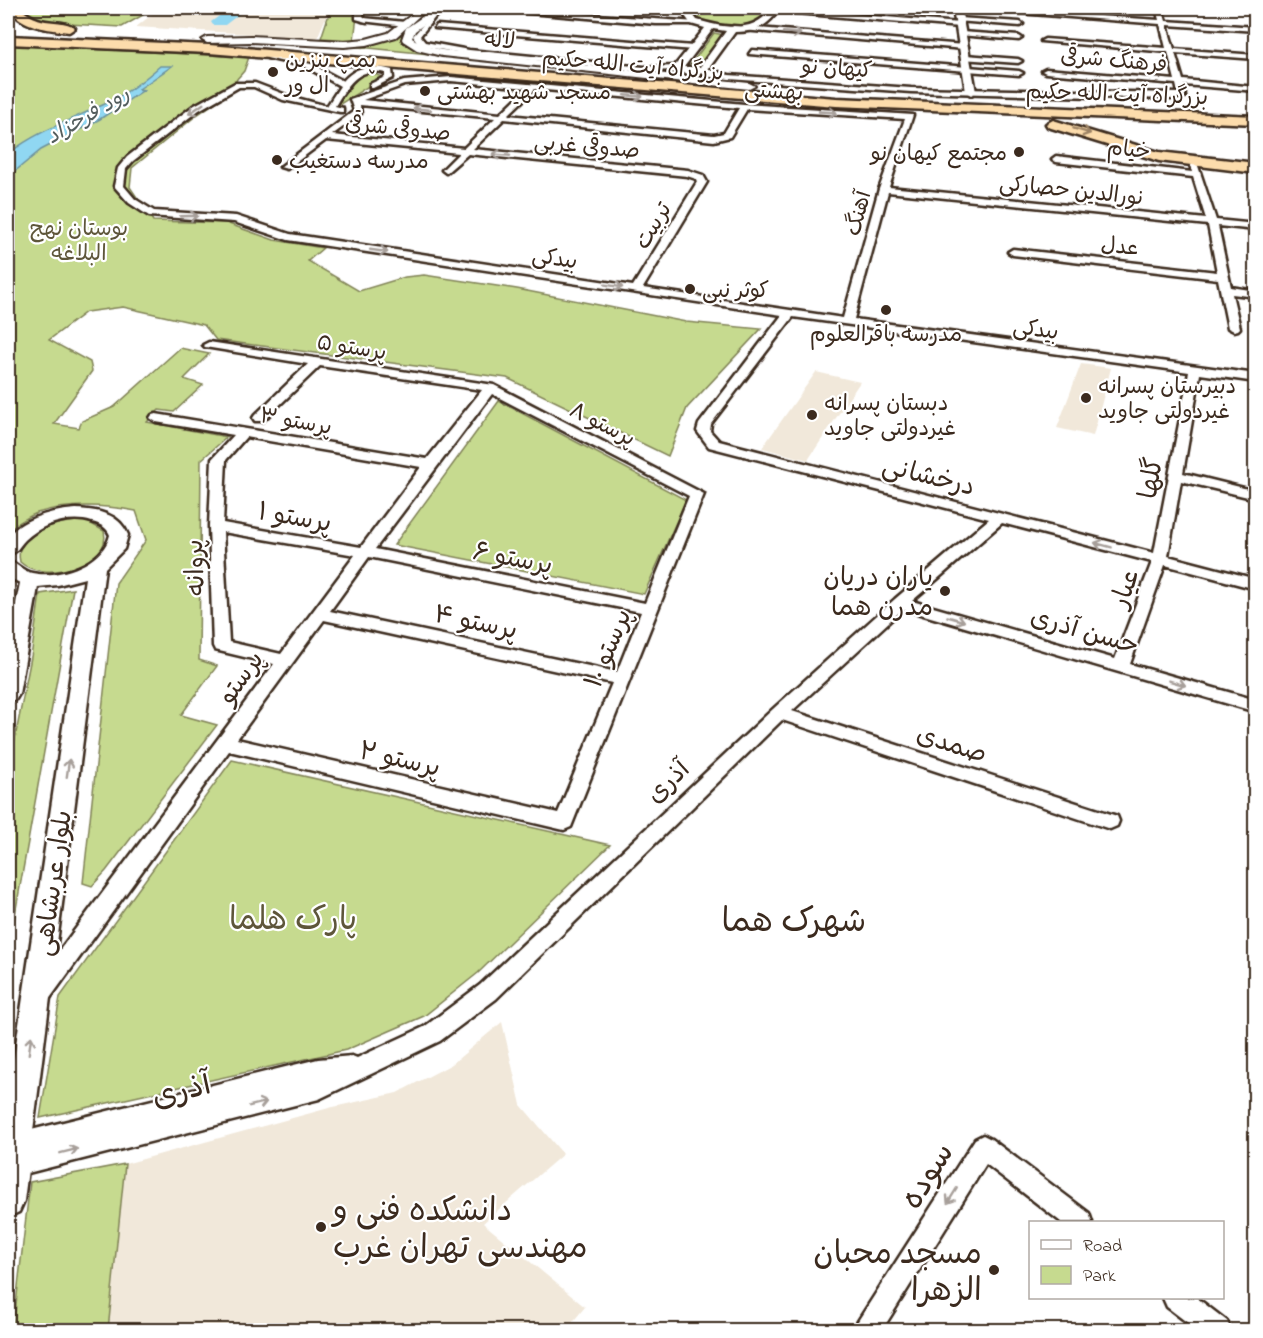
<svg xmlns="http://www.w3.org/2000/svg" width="1263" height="1338" viewBox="0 0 1263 1338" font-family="'Indie Flower','Playpen Sans Arabic',sans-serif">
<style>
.built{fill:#f1e8da}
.green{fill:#c6da8f;stroke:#808256;stroke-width:1.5}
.water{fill:#90d7f2;stroke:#6e929d;stroke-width:1.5}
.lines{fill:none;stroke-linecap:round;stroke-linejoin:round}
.river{fill:#90d7f2;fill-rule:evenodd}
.minor-casing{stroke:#3b2a1e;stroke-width:5}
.tertiary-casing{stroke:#3b2a1e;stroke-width:5}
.secondary-casing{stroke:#3b2a1e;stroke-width:4}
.trunk-casing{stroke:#3b2a1e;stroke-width:5}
.minor{fill:#fff;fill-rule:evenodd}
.tertiary{fill:#fff;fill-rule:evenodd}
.secondary{fill:#fff;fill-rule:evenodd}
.trunk{fill:#fcdcac;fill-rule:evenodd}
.oneway{stroke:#a79f9a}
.oneway2{stroke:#9c8365}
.poi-dot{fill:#3b2a1e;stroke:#fff;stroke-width:2}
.labels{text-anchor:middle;stroke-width:4.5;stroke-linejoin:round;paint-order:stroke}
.far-street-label{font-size:22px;fill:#3b2a1e;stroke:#fff}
.far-poi-label{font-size:22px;fill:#3b2a1e;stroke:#fff;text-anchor:start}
.far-water-label{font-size:22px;font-style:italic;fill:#545e5e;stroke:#fff}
.far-park-label{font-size:22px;fill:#5e563a;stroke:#fff}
.street-label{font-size:26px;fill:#3b2a1e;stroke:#fff}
.poi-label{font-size:26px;fill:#3b2a1e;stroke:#fff;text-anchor:end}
.near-park-label{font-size:32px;fill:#5e563a;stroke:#fff}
.near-street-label{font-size:32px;fill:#3b2a1e;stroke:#fff}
.near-poi-label{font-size:32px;fill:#3b2a1e;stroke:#fff;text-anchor:start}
.near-neighbourhood-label{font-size:33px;fill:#3b2a1e;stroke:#fff}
</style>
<rect width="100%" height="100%" fill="#fff"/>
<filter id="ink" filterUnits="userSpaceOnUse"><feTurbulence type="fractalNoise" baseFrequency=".0167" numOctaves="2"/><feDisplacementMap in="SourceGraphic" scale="12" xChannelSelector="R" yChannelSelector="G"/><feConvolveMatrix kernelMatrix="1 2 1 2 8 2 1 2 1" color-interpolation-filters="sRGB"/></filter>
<g filter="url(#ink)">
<g class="built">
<path d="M157,8H330L317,38L136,27L154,13Z"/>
<path d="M1081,364L1111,368L1093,436L1057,428Z"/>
<path d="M816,372L860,382L808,460L762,448Z"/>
<path d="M502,1022L521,1105L563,1154L483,1223L585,1307L566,1330H108L125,1164L329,1108L397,1093L452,1064Z"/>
</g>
<g class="green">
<path d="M28,8H138L143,15L122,27L50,23L28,15Z"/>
<path d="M331,8H358L354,40L321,38Z"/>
<path d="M703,8H770C767,11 764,16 761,20C749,32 712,26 698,19L697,15Z"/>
<path d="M714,33L724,35L700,69L688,68Z"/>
<path d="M401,35C407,50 425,52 440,55L348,46L378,43Z"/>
<path d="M8,45L249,57L244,71L237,79L231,92L197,115L132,168L130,187L153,221L226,223L274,240L323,248L308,261L359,291L405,277L424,275L517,289L686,322L761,329L687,408L668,456L507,378L216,340L204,325L123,307L86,312L49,340L90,362L92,371L54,424L79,428L82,421L114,407L180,348L209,354L184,379L203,385L174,412L159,410L147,422L227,437L201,460L199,660L217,666L181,715L217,725L106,871L92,886L83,883L116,583L146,540L136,511C104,505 68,503 37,513C27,517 17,524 8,530Z"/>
<path d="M371,73L383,77L334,108L333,106L351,87L355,75Z"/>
<path d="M499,401L686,500L644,594L394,545Z"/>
<path d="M76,521L88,522L104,531C113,566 42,583 20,562C13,533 55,523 76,521Z"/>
<path d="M73,589L8,954V774L31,657L40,594Z"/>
<path d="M232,760L610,845L478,973L424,1016L346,1050L40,1118L60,997Z"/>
<path d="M125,1164L108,1330H13L30,1182Z"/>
</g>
<path class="water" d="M160,66H172L139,89L144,90L100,119L41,150L8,177V154C37,131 73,119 107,103C126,94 144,80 160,66Z"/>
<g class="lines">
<path class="river" d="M230,8H247L225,25H213L211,22Z"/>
<g class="minor-casing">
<g id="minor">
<path d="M474,8H496L697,22L694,24H656Z"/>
<path d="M774,8L960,23L963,25L960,27L772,11Z"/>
<path d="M954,8H978L1159,20L1156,8H1162L1166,21L1256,27V31L1167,25L1174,49L1256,55V59L1175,53L1183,80L1256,87V91L1184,85L1185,97L1170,99L911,92L729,79L711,77L699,70L703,68L729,75L911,88L1178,93L1176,84L1046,73L1042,71L1046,69L1175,80L1168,52L1041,41L1045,39L1166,48L1160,24Z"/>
<path d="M437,9L440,11L420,36L425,42L469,50L644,67L678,66L682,68L678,70L644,71L469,54L420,46L413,36Z"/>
<path d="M364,18L405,22L408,24L405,26L362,21Z"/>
<path d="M959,18L1020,22L1023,24L1020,26L957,21Z"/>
<path d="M437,25L693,46L697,48L693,50L435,28Z"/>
<path d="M733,26L964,45L968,47L964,49L731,29Z"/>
<path d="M961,32L1019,36L1022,38L1019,40L959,35Z"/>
<path d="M752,50L1019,71L1023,73L1019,75L749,54Z"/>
<path d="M267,54L311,64L343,81C357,65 372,65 392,70L393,78L373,88H370V84L385,77V73C358,66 348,85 335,106L343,108V112H340L283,100L254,87H239L199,110L133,161L126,169L124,186L135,199L154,211L236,216L290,234L633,286L697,182L696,179L687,176L468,154L446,173L442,170L459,153L326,140L287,169L280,167L354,111L350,99L404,81L451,77L744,104L913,115L889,187L1206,219L1193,177L1056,162L1052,159L1056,156L1192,172L1190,165L1197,163L1216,220L1256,224V230L1218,226L1231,287L1256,291V297L1232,294L1240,328L1238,330L1234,331L1228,328L1218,279L1013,255L1008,252L1013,249L1217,272L1208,225L888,192L854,319L1256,374V382L1200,374L1183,473L1256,491V499L1181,481L1168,556L1256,579V589L1165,565L1130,664L1256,700V712L903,609L792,711L1117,816L1119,821L1117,826L1110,829L782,720L496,999L440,1041L319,1099L12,1177L8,1175V1137L15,1134L318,1059L352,1056L357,1058L424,1027L480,985L773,709L895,599L989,519L709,447L697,431L699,424L782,315L288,240L234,222L149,216L129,203L114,186L118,168L127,157L193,106L235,83H255L289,96L327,106L340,86L306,67L267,58ZM451,81L527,88L500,114L363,100L405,85ZM535,89L739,108L724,133L714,135L508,115ZM360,105L495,118L464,148L332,135L361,114ZM747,109L905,119L879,189L843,318L643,288L707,182L703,175L688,170L473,149L504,119L714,141L730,137ZM793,317L1189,372L1154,553L719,441L710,431L711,424ZM1002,523L1152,562L1115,659L912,601Z"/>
<path d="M965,55L1018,59L1022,61L1018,63L962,59Z"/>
<path d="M209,342L494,385L704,494L571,827L564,830L229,751L48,1001L40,1004L32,1001L29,994L32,987L274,664L215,650L213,646L209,526L212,459L234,435L156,422L150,418L152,415L156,414L427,459L482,390L320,366L263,421H255L253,418L255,415L308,364L205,347L203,345ZM492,394L689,496L645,603L375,549ZM246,437L421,467L361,547L223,523L226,460ZM223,532L355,555L281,654L229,642ZM369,557L641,612L617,672L330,611ZM324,620L612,683L558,813L237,739Z"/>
<path d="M983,1135L991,1139L1089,1213L1092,1222H1061L986,1164L882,1330H854L858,1321L975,1139Z"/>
<path d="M1163,1298H1197L1227,1321L1231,1330H1197L1167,1307Z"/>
</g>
</g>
<g class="tertiary-casing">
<g id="tertiary">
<path d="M356,8H364L363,16L368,20L367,22L356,19Z"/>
<path d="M692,8H700L694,16L697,20C724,28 754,34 772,8H780C768,26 757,32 735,32L706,72L688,74L673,68L705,28L691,24L685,16ZM713,29L726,31L700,67H684Z"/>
<path d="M953,8H961L976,92L971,95L966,92Z"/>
<path d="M76,509C97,510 119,513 128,535L124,549L105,568L24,1201L19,1212L8,1217V1099L85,578L58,585L38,587L19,694L16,699L8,702V643L20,583L8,577V561C17,563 22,571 32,573C59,579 103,564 110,535C107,527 100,524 92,522C69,515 42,524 25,540C19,546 17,553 8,555V536C25,517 51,511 76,509Z"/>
</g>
</g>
<g class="secondary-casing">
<g id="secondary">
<path d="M435,8H446L415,31L412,38L425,46L442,50L749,83L755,86L749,89L442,56L417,50L403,41L402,39L406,28Z"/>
<path d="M415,12L420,15L418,17L396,37L367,45L344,47L251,42L207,43L202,40L207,37L251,36L344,41L366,39L388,33Z"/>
</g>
</g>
<g class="trunk-casing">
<g id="trunk">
<path d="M10,8C25,8 26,16 41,20C52,23 67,21 75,28L69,32C48,29 21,28 10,8Z"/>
<path d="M8,36L209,45L836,98L1256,116V124L836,106L209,53L8,44Z"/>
<path d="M1053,120L1159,152L1256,163V173L1159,161L1048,127L1046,124Z"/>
</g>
</g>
<use href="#minor" class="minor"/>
<use href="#tertiary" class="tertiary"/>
<use href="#secondary" class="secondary"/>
<use href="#trunk" class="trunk"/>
</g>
<defs><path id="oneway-shaft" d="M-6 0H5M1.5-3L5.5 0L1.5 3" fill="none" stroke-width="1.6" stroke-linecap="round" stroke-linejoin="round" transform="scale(1.5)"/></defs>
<g class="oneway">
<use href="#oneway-shaft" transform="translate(792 33) rotate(5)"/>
<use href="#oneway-shaft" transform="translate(634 96) rotate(5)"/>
<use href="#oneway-shaft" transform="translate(196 109) rotate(145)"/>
<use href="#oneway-shaft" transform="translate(422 109) rotate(-174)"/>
<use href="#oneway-shaft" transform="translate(828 112) rotate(3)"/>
<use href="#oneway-shaft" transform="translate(501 155) rotate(-175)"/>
<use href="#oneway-shaft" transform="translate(189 216) rotate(-2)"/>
<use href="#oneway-shaft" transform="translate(379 251) rotate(8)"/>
<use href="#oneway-shaft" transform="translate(614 286) rotate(9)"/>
<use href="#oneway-shaft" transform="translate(1103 545) rotate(-165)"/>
<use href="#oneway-shaft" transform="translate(956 619) rotate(16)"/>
<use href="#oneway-shaft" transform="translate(1177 683) rotate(16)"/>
<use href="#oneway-shaft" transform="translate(68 768) rotate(-82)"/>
<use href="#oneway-shaft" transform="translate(30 1045) rotate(-82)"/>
<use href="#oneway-shaft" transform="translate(258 1104) rotate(-14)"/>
<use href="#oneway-shaft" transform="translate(69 1151) rotate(-14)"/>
<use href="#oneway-shaft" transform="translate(952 1196) rotate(122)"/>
</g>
<use class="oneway2" href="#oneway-shaft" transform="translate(1082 131) rotate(17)"/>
</g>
<g class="poi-dot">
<circle cx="273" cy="72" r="6"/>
<circle cx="425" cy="91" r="6"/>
<circle cx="1019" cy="152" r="6"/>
<circle cx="277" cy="160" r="6"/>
<circle cx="690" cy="289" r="6"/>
<circle cx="886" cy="310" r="6"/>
<circle cx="1086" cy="398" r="6"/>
<circle cx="812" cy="415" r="6"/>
<circle cx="945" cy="591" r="6"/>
<circle cx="321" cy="1227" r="6"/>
<circle cx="994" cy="1270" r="6"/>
</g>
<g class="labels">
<g class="far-street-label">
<text transform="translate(500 39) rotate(5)" y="8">لاله</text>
<text transform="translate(1114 59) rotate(5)" y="8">فرهنگ شرقی</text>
<text transform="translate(633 64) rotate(5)" y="8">بزرگراه آیت الله حکیم</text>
<text transform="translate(837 67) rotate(4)" y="8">کیهان نو</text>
<text transform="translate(774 90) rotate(4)" y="8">بهشتی</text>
<text transform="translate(1117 93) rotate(2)" y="8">بزرگراه آیت الله حکیم</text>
<text transform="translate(398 127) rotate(6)" y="8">صدوقی شرقی</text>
<text transform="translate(587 145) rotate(5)" y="8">صدوقی غربی</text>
<text transform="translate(1129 148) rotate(6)" y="8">خیام</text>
<text transform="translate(1072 189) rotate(6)" y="8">نورالدین حصارکی</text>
<text transform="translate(857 213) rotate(-75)" y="8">آهنگ</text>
<text transform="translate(652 225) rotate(-59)" y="8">تربیت</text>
<text transform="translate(1120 245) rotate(7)" y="8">عدل</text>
<text transform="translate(555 257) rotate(9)" y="8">بیدکی</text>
<text transform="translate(1036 328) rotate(8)" y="8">بیدکی</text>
<text transform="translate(352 346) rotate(9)" y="8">پرستو ۵</text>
<text transform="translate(296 420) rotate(10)" y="8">پرستو ۳</text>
<text transform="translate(603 423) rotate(27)" y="8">پرستو ۸</text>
</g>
<g class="far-poi-label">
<text x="285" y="67">پمپ بنزین<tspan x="285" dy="25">ال ور</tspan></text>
<text x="437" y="99">مسجد شهید بهشتی</text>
<text x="1007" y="160" text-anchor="end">مجتمع کیهان نو</text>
<text x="289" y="168">مدرسه دستغیب</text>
<text x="702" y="297">کوثر نبی</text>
<text x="886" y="341" text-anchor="middle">مدرسه باقرالعلوم</text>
<text x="1098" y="393">دبیرستان پسرانه<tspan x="1098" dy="25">غیردولتی جاوید</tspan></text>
<text x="824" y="410">دبستان پسرانه<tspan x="824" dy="25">غیردولتی جاوید</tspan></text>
</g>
<g class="far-water-label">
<text transform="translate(87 114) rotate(-30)" y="8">رود فرحزاد</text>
</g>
<g class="far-park-label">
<text x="79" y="235">بوستان نهج<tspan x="79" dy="25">البلاغه</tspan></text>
</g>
<g class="street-label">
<text transform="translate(929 475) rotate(14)" y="9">درخشانی</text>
<text transform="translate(1150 478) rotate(-80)" y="9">گلها</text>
<text transform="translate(295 516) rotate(10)" y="9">پرستو ۱</text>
<text transform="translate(513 557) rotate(11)" y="9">پرستو ۶</text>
<text transform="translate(194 568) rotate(-92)" y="9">پروانه</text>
<text transform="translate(1124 588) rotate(-70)" y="9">عیار</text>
<text transform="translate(476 621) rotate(12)" y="9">پرستو ۴</text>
<text transform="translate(1085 630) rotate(16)" y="9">حسن آذری</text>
<text transform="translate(607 648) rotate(-67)" y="9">پرستو ۱۰</text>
<text transform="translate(240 677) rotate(-54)" y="9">پرستو</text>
<text transform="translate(952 743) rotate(18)" y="9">صمدی</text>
<text transform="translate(400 758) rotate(13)" y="9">پرستو ۲</text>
<text transform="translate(667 781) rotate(-44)" y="9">آذری</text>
<text transform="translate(52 883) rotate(-82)" y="9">بلوار عربشاهی</text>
</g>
<g class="poi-label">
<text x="933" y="585">یاران دریان<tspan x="933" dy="30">مدرن هما</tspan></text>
</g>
<g class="near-park-label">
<text x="293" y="929">پارک هلما</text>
</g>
<g class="near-street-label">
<text transform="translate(181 1089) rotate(-14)" y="11">آذری</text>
<text transform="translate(926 1175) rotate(-58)" y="11">سوده</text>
</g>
<g class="near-poi-label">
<text x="333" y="1220">دانشکده فنی و<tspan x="333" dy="37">مهندسی تهران غرب</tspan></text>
<text x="982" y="1263" text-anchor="end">مسجد محبان<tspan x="982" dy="37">الزهرا</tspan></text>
</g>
<g class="near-neighbourhood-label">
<text x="794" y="931">شهرک هما</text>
</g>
</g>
<rect width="1263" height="1338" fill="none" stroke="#fff" stroke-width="30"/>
<rect x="15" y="15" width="1233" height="1308" fill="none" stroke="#3b2a1e" stroke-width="2" filter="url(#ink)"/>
<rect x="1029" y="1221" width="195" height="78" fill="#ffffff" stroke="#b1aaa5" stroke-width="1.5"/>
<rect x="1041" y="1240" width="30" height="9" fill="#ffffff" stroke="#b1aaa5" stroke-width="1.5"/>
<text x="1083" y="1251" font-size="18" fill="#3b2a1e">Road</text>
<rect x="1041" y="1266" width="30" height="18" fill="#c6da8f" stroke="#b1aaa5" stroke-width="1.5"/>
<text x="1083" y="1281" font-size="18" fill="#3b2a1e">Park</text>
</svg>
